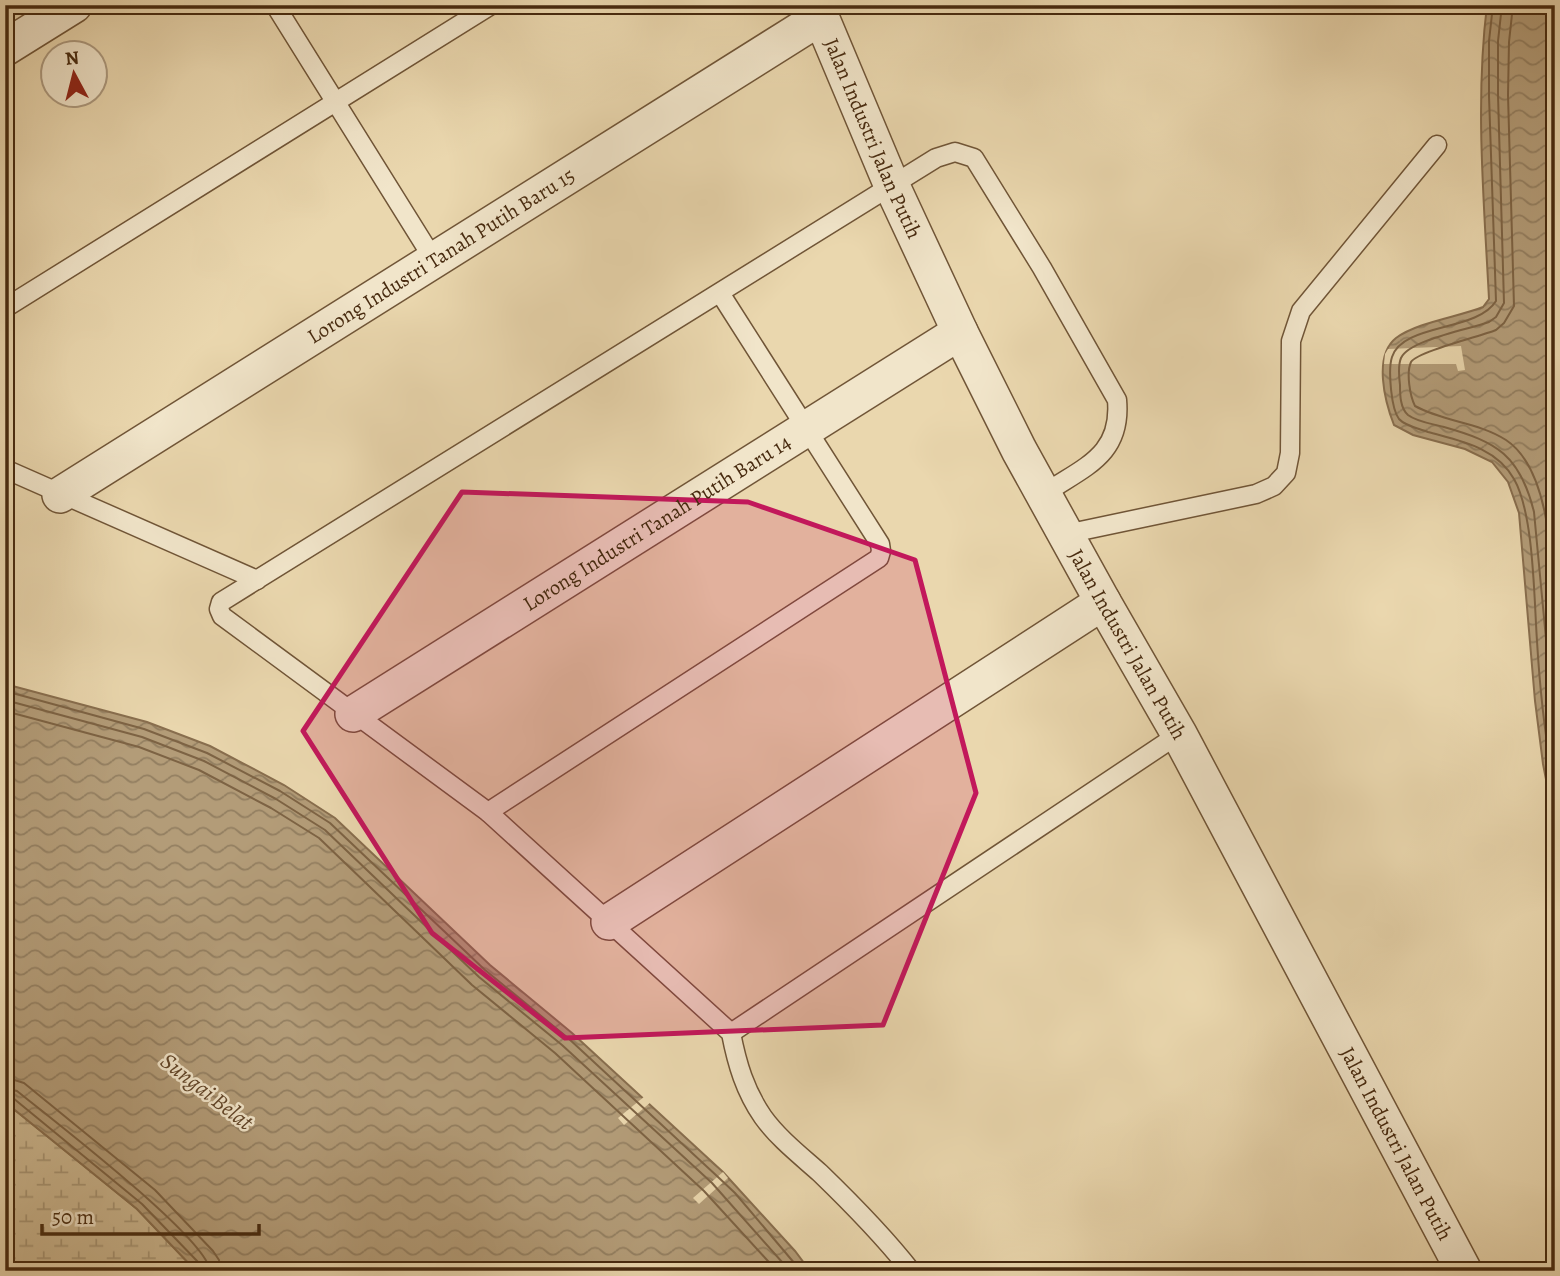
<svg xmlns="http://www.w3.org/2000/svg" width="1560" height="1276" viewBox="0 0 1560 1276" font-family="Alegreya,serif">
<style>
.wetland{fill:url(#wetland-marsh);stroke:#8a7251;stroke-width:2}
.water{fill:url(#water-waves);stroke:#886e4e;stroke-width:2}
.pier{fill:#ead7ae}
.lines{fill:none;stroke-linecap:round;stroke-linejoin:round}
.shore{stroke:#7d6344;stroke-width:2}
.lane-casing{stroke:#705537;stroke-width:21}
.street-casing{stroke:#705537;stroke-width:38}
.lane{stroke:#f1e5ca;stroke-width:18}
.street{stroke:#f1e5ca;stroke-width:35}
.marked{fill:#c2185b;fill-opacity:0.2;stroke:#c2185b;stroke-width:5;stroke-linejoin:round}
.labels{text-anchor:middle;stroke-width:5;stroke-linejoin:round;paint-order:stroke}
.street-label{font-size:21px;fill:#472a0f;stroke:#f1e5ca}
.water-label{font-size:23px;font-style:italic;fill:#624629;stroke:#f1e5ca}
</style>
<defs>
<pattern id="wetland-marsh" width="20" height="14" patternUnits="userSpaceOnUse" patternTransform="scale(1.75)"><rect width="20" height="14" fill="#ceba93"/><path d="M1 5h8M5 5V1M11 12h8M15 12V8" fill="none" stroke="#a99776"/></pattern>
<pattern id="water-waves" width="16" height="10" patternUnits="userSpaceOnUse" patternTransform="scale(1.75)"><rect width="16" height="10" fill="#b39c78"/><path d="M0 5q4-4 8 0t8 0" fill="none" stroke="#937f61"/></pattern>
</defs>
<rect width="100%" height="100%" fill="#ead7ae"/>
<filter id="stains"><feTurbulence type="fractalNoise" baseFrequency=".00286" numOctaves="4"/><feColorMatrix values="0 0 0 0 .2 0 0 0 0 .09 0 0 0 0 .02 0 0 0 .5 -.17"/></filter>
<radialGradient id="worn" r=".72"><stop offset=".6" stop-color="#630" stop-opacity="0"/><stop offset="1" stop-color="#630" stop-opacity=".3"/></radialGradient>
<path class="wetland" d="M5,1102L137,1209L196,1271H5Z"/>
<g class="water">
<path d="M1487,5H1555V825L1543,764L1535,701L1519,513L1508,482L1492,462L1465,449L1413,435L1394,425C1385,402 1373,356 1396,338C1418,322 1458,317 1483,307L1489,299C1484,202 1475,102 1487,5Z"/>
<path d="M5,684L147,722L210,746L284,785L335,818L490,965L572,1033L723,1172L795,1251L810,1271H196L137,1209L5,1102Z"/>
</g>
<g class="pier">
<path d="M1461,346L1465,370L1458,371L1456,364H1384L1385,354L1388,349Z"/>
<path d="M645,1096L651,1102L624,1125L618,1118Z"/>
<path d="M723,1172L728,1178L699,1204L693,1198Z"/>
</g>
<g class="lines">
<g class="shore">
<path d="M1493,5L1489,41V96L1496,301C1477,332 1403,323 1392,357C1389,366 1390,379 1391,389C1392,398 1393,411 1399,419C1405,426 1420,429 1428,432C1460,441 1496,447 1514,479C1534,514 1534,599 1537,641C1540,691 1545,740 1555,789"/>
<path d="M1502,5L1498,41V95L1504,303L1496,317L1489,322C1470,329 1409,340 1401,358C1398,365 1399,377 1400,385C1400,394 1400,408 1408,415C1417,422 1433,424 1444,427C1497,442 1520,455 1534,512L1555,734"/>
<path d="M1513,5L1509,42L1508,95L1514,306L1504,323L1496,330C1481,336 1417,352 1411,362C1406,373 1410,396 1415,406C1444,422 1478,422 1506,440C1553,471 1552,573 1555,623"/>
<path d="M5,691L144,729L207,753L280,791L330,823L485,970L568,1038L718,1177L735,1193L801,1271"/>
<path d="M5,700L142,737L204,761L276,799L325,830L479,977L562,1045L712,1183L790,1271"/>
<path d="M5,711L139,747L199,770L271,808L319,838L472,985L555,1053L704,1191L777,1271"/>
<path d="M5,1077L24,1083L155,1190L213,1251L219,1260L220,1271"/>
<path d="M5,1088L17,1091C49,1117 208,1239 210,1271"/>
<path d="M5,1097L13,1098L142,1204L199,1263L201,1271"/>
</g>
<g class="lane-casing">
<g id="lane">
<path d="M275,5L434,260"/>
<path d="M5,308L491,5"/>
<path d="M5,469L257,580"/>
<path d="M1066,534L1256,494L1274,486L1286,473L1290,453L1291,341L1301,311L1437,145"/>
<path d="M488,812L879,558L881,551L880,544L720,293"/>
<path d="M731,1033L1179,734"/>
<path d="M911,1271C883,1235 852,1204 820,1173C801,1156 778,1138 763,1117C745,1091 737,1064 731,1033L488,812L222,616L219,609L221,602L936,158L955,152L974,158L1042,268L1117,400C1122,456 1083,467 1044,494"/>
</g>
</g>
<g class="street-casing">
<g id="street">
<path id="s1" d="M816,5L892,186L960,332L1019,450L1103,602L1179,734L1464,1271"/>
<path d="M5,48L74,5"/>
<path id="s2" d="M60,495L821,17"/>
<path id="s3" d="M353,714L960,332"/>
<path d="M609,922L1103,602"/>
</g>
</g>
<use href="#lane" class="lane"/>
<use href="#street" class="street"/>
</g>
<path class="marked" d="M462,492L748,502L915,560L976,793L883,1025L565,1038L432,933L303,731Z"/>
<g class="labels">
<g class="street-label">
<text dy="7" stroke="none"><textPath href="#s1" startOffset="145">Jalan Industri Jalan Putih</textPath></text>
<text dy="7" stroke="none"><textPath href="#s2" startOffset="450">Lorong Industri Tanah Putih Baru 15</textPath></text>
<text dy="7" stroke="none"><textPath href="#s3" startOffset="359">Lorong Industri Tanah Putih Baru 14</textPath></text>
<text dy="7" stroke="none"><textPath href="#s1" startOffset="712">Jalan Industri Jalan Putih</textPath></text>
<text dy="7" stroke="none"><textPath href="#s1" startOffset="1279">Jalan Industri Jalan Putih</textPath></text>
</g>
<g class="water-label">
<text transform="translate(207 1091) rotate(38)" y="8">Sungai Belat</text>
</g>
</g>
<rect width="1560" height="1276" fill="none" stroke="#ead7ae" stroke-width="28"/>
<rect x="7" y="7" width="1546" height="1262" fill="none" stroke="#472a0f" stroke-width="3.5"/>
<rect x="14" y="14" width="1532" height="1248" fill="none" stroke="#472a0f" stroke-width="2"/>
<g transform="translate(74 74) rotate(353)"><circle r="33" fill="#f1e5ca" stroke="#ad9a7f" stroke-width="2"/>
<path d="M0-5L12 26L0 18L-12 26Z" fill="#8f2418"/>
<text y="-10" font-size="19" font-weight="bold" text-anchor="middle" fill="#472a0f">N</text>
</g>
<path d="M42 1224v10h217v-10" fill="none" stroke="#472a0f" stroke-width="3.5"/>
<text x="52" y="1224" font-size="21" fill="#472a0f" stroke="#f1e5ca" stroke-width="5" paint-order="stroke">50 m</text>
<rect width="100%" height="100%" filter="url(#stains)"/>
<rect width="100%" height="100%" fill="url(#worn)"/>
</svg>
